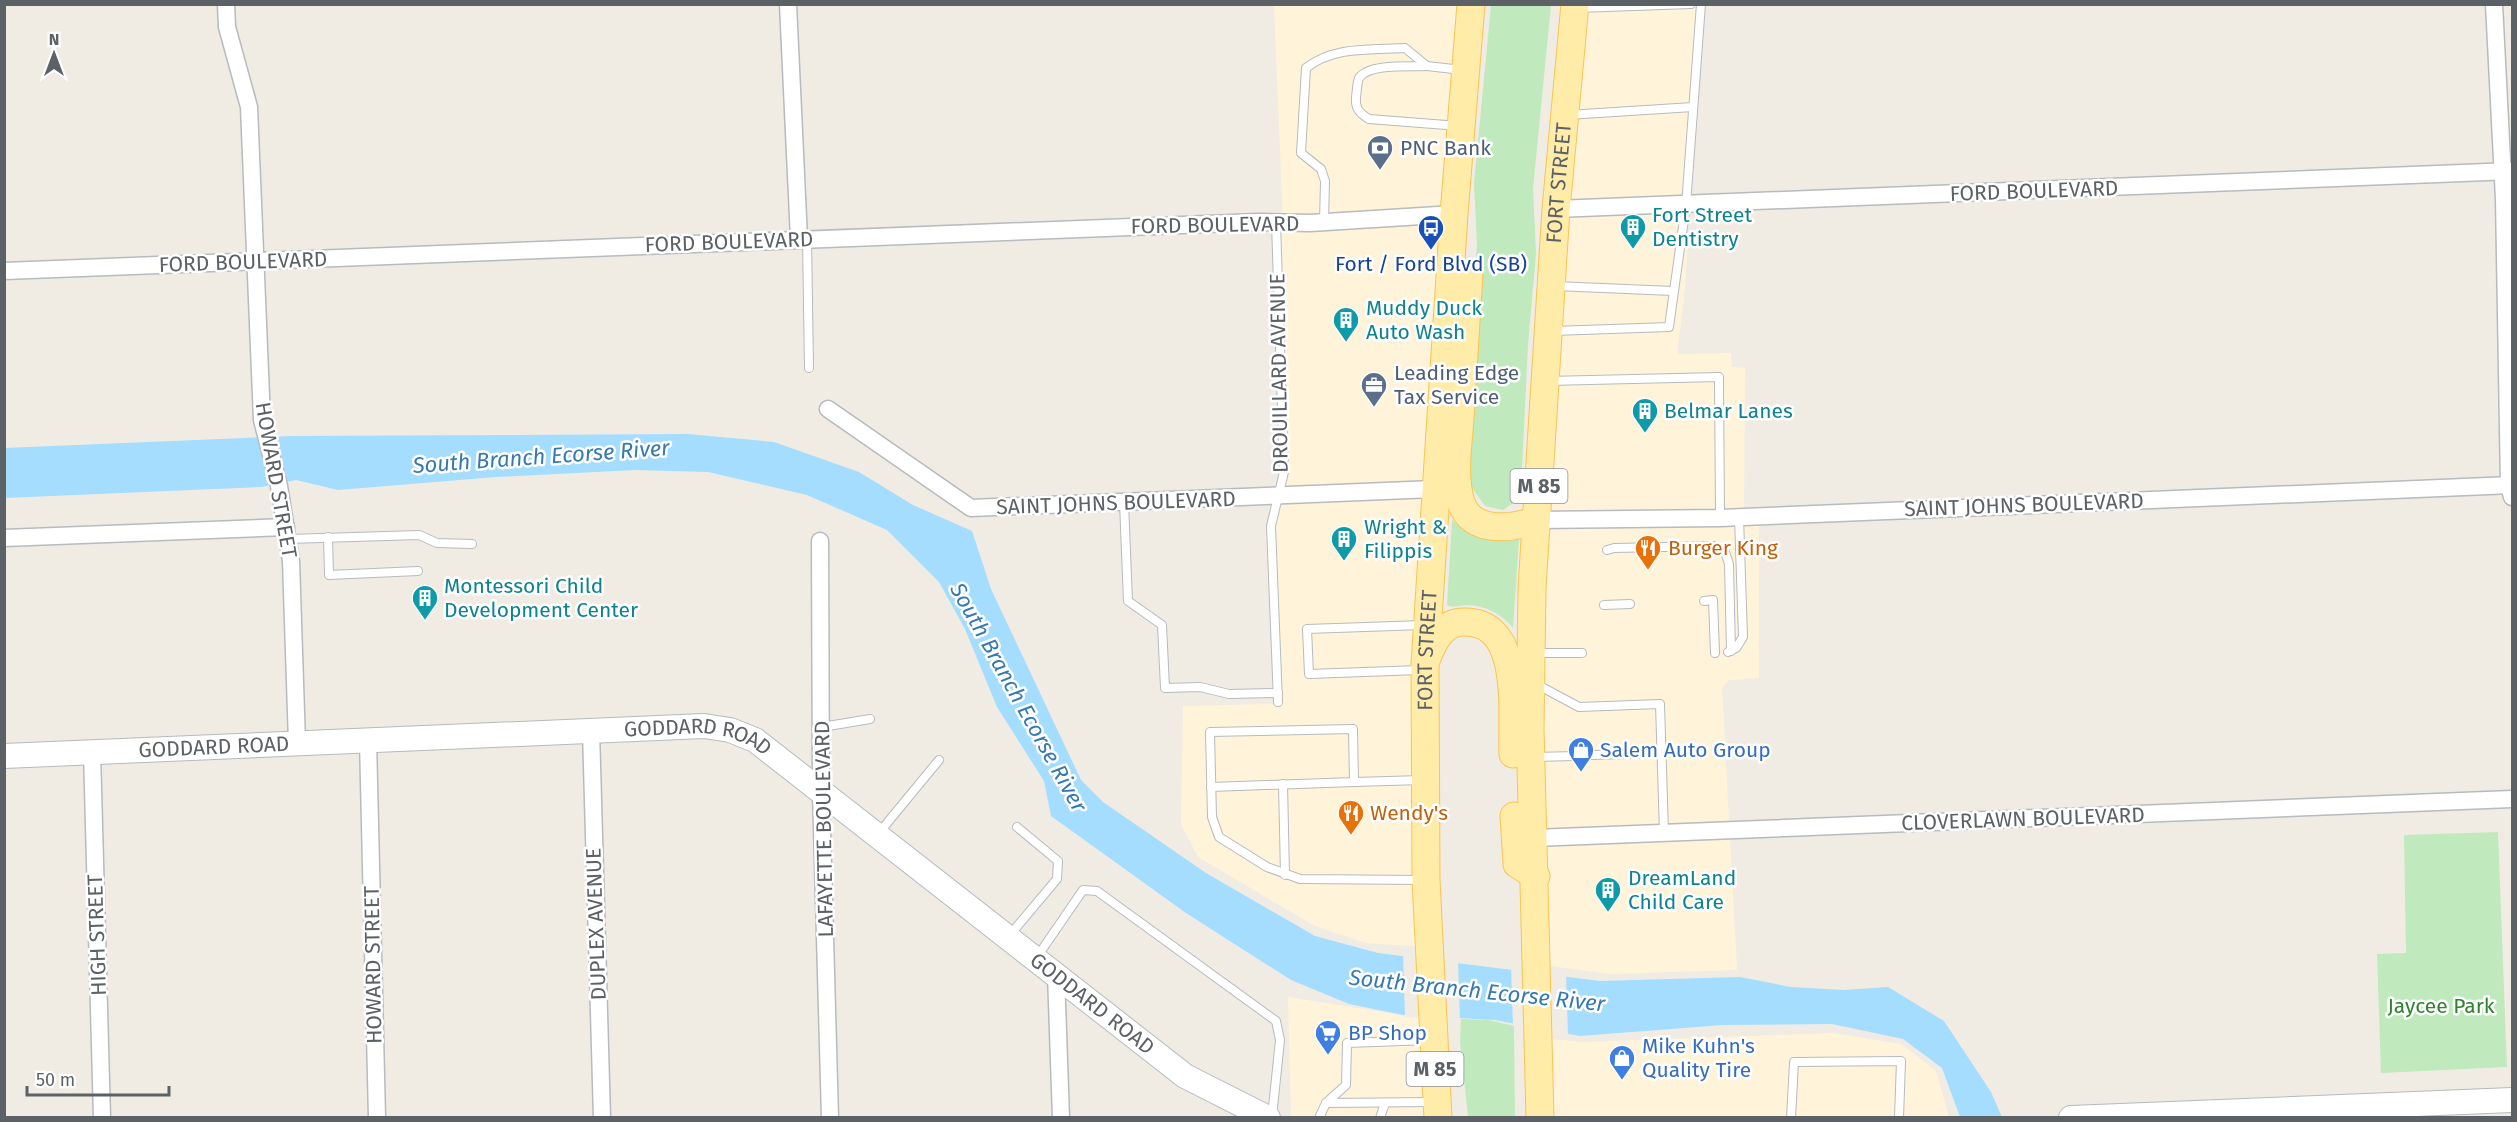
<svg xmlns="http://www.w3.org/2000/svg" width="2517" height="1122" viewBox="0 0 2517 1122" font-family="'Fira Sans',sans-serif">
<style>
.commercial{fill:#fff4d9}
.green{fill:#c1e9be}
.water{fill:#a4ddff}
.pier{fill:#f0ece4}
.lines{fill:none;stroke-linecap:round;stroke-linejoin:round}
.lane-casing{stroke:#b7babf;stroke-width:10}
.street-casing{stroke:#b7babf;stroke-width:19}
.secondary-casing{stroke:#b5babf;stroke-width:26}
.primary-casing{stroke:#fcc350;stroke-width:29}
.lane{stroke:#fff;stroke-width:8}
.street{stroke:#fff;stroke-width:16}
.secondary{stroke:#fff;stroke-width:24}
.primary{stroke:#ffeca9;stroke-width:27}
.labels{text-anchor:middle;stroke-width:5;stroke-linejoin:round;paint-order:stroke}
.shield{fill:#fff;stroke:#8d9094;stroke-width:1.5}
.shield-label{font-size:20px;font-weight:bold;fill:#5c6166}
.service-label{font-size:21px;fill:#4e5e75;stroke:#fff;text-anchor:start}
.street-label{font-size:21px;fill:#5c6166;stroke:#fff}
.culture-label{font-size:21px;fill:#0d838f;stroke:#fff;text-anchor:start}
.transit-label{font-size:21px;fill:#164399;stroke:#fff}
.food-label{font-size:21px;fill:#c56008;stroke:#fff;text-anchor:start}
.shop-label{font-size:21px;fill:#366cbe;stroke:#fff;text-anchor:start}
.park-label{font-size:21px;fill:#2e832d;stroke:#fff}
.water-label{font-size:22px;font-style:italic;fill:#3679b1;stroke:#fff}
</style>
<rect width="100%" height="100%" fill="#f0ece4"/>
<g class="commercial">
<path d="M1274,5H1471L1454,214L1427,947L1366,943L1315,926L1198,857L1181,824L1183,706L1277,704L1271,526L1284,475L1276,222H1283Z"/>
<path d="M1575,5H1701L1686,205L1688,234L1685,288L1677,354L1731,353L1732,367L1745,368L1744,516H1759V678L1729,680L1722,688L1737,970L1609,974L1536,964L1530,728Z"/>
<path d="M1288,997L1432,1020L1438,1117H1291Z"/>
<path d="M1832,1033L1901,1044L1936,1071L1949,1117H1540L1539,1038L1583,1042Z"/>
</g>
<g class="green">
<path d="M1491,5H1551L1533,189L1536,254L1528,345L1521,490L1519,499L1503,510L1485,506L1465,478L1467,355L1477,246L1474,183Z"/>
<path d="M1452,520C1472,538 1492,542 1519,539L1513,628C1502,614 1485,605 1466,605C1459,606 1453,608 1447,605Z"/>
<path d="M2498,832L2507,1067L2381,1073L2377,954L2406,953L2404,835Z"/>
<path d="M1461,1019L1489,1020L1514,1026L1515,1117H1468L1460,1042Z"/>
</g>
<path class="water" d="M688,434L774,442L859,472L913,505L972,531L991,589L1081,780L1103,802L1206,873L1315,936L1378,953L1600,981L1740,977L1791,987L1844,990L1888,987L1944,1021L1991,1092L2002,1117H1960L1942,1068L1903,1039L1832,1024L1723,1025L1580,1036L1495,1020L1403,1015L1349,1004L1291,980L1186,913L1051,816L1044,781L997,707L965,629L939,582L887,530L807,495L708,472L635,470L496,477L338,490L296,480L261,487L5,498L4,448L293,436Z"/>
<g class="pier">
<path d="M1403,953L1458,960L1460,1021L1405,1017Z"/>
<path d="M1511,966L1566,973L1568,1037L1513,1026Z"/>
</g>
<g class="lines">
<g class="lane-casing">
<g id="lane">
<path d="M1578,8L1691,4"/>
<path d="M1427,66C1411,67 1369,63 1359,78C1357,83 1357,91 1356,97C1355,108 1359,113 1369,119L1459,126"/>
<path d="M1567,115L1693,107"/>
<path d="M1276,222L1284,472L1271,526L1278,702"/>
<path d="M1324,222L1325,181L1321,169L1301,153L1306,68C1334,46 1371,50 1405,48L1427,66L1462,70"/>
<path d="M807,239L809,368"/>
<path d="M1555,286L1673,291"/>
<path d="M1553,331L1669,327L1686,205L1701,4"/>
<path d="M1547,381L1719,377L1720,518"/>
<path d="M1124,503L1128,601L1162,625L1165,688L1200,687L1229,694L1278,693"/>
<path d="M328,537L329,575L418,571"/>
<path d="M288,539L419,535L437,543L472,544"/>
<path d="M1607,550L1614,548L1714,546L1725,552L1729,564L1731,651"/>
<path d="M1704,601L1713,600L1715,653"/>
<path d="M1604,605L1630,604"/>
<path d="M1728,652L1736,648L1743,637L1739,517"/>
<path d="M1534,653H1582"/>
<path d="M1420,670L1309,674L1307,629L1423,625"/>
<path d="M1536,684L1579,707L1660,704L1664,833"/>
<path d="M822,727L870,719"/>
<path d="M1593,755L1661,753"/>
<path d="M1534,757L1576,756"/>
<path d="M1422,780L1354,782L1353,729L1210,732L1212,817L1219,837L1267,867L1300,879L1422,880"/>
<path d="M1283,784L1285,875"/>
<path d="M1211,787L1354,782"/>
<path d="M878,834L939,760"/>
<path d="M1009,936L1057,879L1058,861L1017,827"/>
<path d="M1037,957L1083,890L1097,891L1276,1021L1280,1040L1272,1117"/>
<path d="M1326,1103L1433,1102"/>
<path d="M1319,1118L1326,1103L1346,1085L1347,1043L1430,1040"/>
<path d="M1380,1118L1385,1103"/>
<path d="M1791,1118L1794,1062L1901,1061L1899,1118"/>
</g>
</g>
<g class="street-casing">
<g id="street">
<path d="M226,4L227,27L249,107L262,420L279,486L291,561L297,743"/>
<path d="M788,4L799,239"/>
<path d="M2494,4L2504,199L2509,485L2512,497"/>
<path d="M1556,209L2512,171"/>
<path d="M4,271L1258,222L1310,223L1454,214"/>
<path d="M828,409L971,508L1434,489"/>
<path d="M1536,520L1720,518L2512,485"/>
<path d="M4,538L286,527"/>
<path d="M820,541L821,792L830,1118"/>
<path d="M591,730L602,1118"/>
<path d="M368,740L377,1118"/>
<path d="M92,752L102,1118"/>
<path d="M1534,838L2512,799"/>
<path d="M1056,974L1061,1118"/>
</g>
</g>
<g class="secondary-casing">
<g id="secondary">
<path id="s1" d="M4,756L704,726L730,730L755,740L1185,1076L1268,1118"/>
<path d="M2071,1118L2512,1100"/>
</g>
</g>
<g class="primary-casing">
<g id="primary">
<path d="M1469,273C1466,321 1463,370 1460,419C1458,445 1453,477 1461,502C1470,534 1513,529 1536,520"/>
<path d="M1427,658C1434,640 1443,622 1464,622C1524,621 1511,714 1513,754"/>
<path d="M1514,816L1517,864L1536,876"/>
<path id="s2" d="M1438,1118L1426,880L1425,664L1454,214L1471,4"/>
<path id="s3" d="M1540,1118L1530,728L1532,588L1556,209L1575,4"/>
</g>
</g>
<use href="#lane" class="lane"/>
<use href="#street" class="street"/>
<use href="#secondary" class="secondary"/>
<use href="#primary" class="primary"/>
</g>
<defs>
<g id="bank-pin" transform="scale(1.35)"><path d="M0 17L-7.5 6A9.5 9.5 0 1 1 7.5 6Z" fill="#5c6f8a" stroke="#fff"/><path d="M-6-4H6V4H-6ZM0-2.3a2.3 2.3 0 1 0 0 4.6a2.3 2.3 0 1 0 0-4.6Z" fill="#fff"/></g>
<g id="building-pin" transform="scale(1.35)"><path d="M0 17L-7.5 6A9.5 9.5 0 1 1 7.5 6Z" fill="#0f9aa8" stroke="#fff"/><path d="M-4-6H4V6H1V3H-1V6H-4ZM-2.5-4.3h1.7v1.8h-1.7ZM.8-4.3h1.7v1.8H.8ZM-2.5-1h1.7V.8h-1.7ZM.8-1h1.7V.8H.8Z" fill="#fff"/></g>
<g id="bus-pin" transform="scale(1.35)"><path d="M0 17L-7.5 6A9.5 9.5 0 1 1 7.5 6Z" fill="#1a4fb4" stroke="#fff"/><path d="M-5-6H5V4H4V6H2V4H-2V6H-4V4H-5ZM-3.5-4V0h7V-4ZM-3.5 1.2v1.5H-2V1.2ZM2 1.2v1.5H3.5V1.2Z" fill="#fff"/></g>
<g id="office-pin" transform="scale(1.35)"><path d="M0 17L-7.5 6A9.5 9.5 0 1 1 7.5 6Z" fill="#5c6f8a" stroke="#fff"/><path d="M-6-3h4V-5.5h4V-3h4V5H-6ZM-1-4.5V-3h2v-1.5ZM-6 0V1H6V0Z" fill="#fff"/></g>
<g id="restaurant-pin" transform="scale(1.35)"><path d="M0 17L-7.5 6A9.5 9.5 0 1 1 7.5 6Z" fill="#e8710a" stroke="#fff"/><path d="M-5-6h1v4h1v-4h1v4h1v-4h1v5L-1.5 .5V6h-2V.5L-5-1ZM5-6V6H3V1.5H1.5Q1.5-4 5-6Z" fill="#fff"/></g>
<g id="shop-pin" transform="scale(1.35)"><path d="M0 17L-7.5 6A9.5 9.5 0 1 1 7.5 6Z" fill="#3f7fe0" stroke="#fff"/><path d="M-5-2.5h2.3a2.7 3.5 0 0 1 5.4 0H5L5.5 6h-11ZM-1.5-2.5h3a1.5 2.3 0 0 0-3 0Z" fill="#fff"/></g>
<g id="supermarket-pin" transform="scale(1.35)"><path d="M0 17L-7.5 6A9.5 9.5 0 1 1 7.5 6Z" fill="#3f7fe0" stroke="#fff"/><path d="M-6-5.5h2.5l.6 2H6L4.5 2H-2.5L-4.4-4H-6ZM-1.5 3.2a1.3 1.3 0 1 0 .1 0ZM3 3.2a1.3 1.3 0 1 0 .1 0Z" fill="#fff"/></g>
</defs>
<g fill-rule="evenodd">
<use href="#bank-pin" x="1380" y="148"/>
<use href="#building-pin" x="1633" y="227"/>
<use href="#bus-pin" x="1431" y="228"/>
<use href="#building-pin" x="1346" y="320"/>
<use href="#office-pin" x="1374" y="385"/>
<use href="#building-pin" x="1645" y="411"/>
<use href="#building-pin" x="1344" y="539"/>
<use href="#restaurant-pin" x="1648" y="548"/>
<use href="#building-pin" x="425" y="598"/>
<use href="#shop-pin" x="1581" y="750"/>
<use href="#restaurant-pin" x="1351" y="813"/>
<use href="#building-pin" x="1608" y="890"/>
<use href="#supermarket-pin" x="1328" y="1033"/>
<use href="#shop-pin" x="1622" y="1058"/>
</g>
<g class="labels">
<g class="shield">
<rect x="1510.5" y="469" width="57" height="34" rx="4.5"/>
<rect x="1406.5" y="1052" width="57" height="34" rx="4.5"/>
</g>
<g class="shield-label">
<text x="1539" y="493">M 85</text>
<text x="1435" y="1076">M 85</text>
</g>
<g class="service-label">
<text x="1400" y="155">PNC Bank</text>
<text x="1394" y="380">Leading Edge<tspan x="1394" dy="24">Tax Service</tspan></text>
</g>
<g class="street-label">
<text dy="7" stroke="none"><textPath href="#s3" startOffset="936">FORT STREET</textPath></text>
<text transform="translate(2034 191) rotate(-2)" y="7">FORD BOULEVARD</text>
<text transform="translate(1215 225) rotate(-1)" y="7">FORD BOULEVARD</text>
<text transform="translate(729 242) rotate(-2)" y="7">FORD BOULEVARD</text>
<text transform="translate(243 262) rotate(-2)" y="7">FORD BOULEVARD</text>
<text transform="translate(1279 373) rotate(-91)" y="7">DROUILLARD AVENUE</text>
<text transform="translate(276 480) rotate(80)" y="7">HOWARD STREET</text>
<text transform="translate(1116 503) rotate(-2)" y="7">SAINT JOHNS BOULEVARD</text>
<text transform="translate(2024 505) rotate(-2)" y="7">SAINT JOHNS BOULEVARD</text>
<text dy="7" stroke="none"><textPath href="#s2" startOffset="468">FORT STREET</textPath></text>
<text dy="7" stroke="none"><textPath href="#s1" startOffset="696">GODDARD ROAD</textPath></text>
<text dy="7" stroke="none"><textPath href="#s1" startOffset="210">GODDARD ROAD</textPath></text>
<text transform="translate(2023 819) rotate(-2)" y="7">CLOVERLAWN BOULEVARD</text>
<text transform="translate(824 829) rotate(-91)" y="7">LAFAYETTE BOULEVARD</text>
<text transform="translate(596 924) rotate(-92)" y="7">DUPLEX AVENUE</text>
<text transform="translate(97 935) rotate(-92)" y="7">HIGH STREET</text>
<text transform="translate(373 965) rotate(-91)" y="7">HOWARD STREET</text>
<text dy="7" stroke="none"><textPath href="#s1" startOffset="1182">GODDARD ROAD</textPath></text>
</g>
<g class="culture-label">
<text x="1652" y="222">Fort Street<tspan x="1652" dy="24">Dentistry</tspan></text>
<text x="1366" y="315">Muddy Duck<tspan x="1366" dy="24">Auto Wash</tspan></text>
<text x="1664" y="418">Belmar Lanes</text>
<text x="1364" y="534">Wright &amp;<tspan x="1364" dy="24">Filippis</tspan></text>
<text x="444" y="593">Montessori Child<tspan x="444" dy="24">Development Center</tspan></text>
<text x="1628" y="885">DreamLand<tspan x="1628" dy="24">Child Care</tspan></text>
</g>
<g class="transit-label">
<text x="1431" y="271">Fort / Ford Blvd (SB)</text>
</g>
<g class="food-label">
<text x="1668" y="555">Burger King</text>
<text x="1370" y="820">Wendy's</text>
</g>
<g class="shop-label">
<text x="1600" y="757">Salem Auto Group</text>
<text x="1348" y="1040">BP Shop</text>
<text x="1642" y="1053">Mike Kuhn's<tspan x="1642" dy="24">Quality Tire</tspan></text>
</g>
<g class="park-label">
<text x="2441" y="1013">Jaycee Park</text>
</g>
<g class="water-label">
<text transform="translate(541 456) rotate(-4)" y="8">South Branch Ecorse River</text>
<text transform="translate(1019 697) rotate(61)" y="8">South Branch Ecorse River</text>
<text transform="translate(1477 990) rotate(6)" y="8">South Branch Ecorse River</text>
</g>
</g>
<rect width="2517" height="1122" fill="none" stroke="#5c6166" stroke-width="12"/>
<g transform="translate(54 54)" stroke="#ffffff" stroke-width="4.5" paint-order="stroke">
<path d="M0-4.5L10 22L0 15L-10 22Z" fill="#5c6166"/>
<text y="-9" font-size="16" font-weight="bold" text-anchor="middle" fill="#5c6166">N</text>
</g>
<path d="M27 1086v9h142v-9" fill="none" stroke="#5c6166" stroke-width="3"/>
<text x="36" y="1086" font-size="18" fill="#5c6166" stroke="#ffffff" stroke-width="4.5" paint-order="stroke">50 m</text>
</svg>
